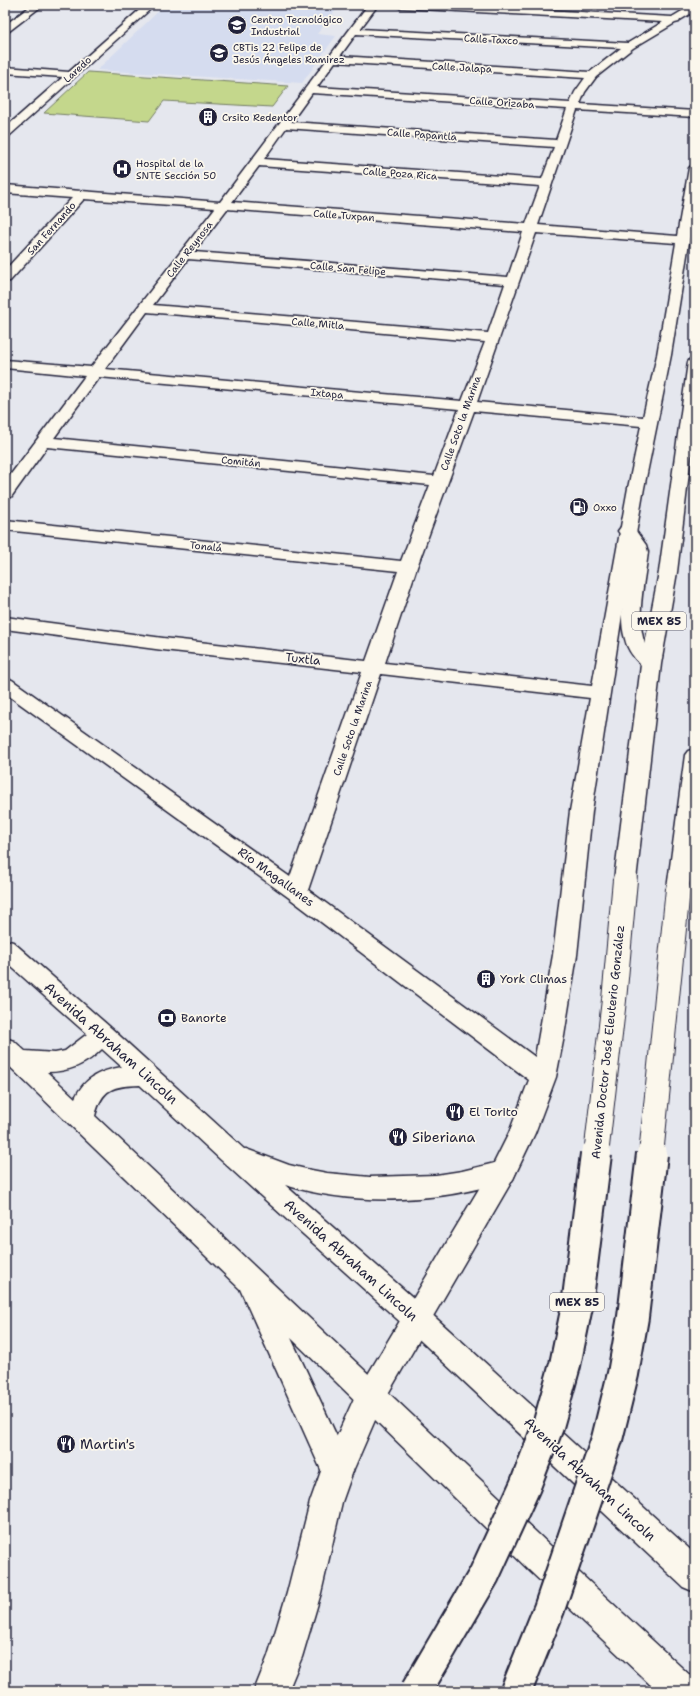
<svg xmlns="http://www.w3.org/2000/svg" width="700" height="1696" viewBox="0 0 700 1696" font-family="'Shantell Sans',sans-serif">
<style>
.built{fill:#d5dcef}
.green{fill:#c4d78c;stroke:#737c64}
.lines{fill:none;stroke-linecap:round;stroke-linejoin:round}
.minor-casing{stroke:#22223b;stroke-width:3}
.major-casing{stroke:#22223b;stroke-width:3}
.highway-casing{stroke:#22223b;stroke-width:3}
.minor{fill:#fbf7ec;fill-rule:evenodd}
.major{fill:#fbf7ec;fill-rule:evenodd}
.highway{fill:#fbf7ec;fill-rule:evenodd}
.highway-bridge-far1-casing{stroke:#22223b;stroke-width:26;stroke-linecap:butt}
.highway-bridge-casing{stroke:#22223b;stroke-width:34;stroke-linecap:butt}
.highway-bridge-far1{stroke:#fbf7ec;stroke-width:24}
.highway-bridge{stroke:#fbf7ec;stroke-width:30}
.labels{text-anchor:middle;stroke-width:3.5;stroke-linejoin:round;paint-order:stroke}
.far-poi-label{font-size:10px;fill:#22223b;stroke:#fbf7ec;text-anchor:start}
.far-street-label{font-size:10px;fill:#22223b;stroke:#fbf7ec}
.shield{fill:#fbf7ec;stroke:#636270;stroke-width:1}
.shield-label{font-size:11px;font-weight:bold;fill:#22223b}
.street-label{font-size:12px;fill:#22223b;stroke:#fbf7ec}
.poi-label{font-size:12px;fill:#22223b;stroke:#fbf7ec;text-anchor:start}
.near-street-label{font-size:14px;fill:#22223b;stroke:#fbf7ec}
.near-poi-label{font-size:14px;fill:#22223b;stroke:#fbf7ec;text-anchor:start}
</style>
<rect width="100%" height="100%" fill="#e5e7ee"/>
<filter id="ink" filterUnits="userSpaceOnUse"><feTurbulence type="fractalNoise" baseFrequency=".025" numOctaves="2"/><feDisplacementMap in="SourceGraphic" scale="8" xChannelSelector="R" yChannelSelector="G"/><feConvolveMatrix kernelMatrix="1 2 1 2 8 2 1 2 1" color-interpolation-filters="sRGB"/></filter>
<g filter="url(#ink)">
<path class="built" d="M165,5H340L317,34L336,36L302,83L97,70Z"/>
<path class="green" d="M88,72L288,86L272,107L164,101L149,121L44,113Z"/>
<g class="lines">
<g class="minor-casing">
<g id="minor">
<path d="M32,5H43L8,32L5,33V25Z"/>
<path d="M145,5H155L9,136L5,137V128L63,77L5,73V67L69,72Z"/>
<path d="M368,5H378L360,29L628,43L663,22L400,8L395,5H451L672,17L692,5H695V11L680,20L679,22L675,23L633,48L596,77L585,92L580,104L695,111V117L577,110L538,225L677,236L689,168L691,166L695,165V205L671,355L644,488L623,608L592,811L577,955L564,1036L556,1077L535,1133L513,1179L382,1404L353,1471L342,1502L321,1593L302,1657L288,1691H254L268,1656L287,1593L310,1502L321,1471L355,1396L492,1167L509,1133L529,1080L288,897L5,693V678L12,680L290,877L362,672L163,650L5,629V617L163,638L366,661L398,571L5,530V520L401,561L430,485L47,447L11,497L5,498V482L85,376L5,368V360L91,367L215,208L84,199L10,281L5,282V270L72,198L5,193V185L220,202ZM356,34L621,48L590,72L340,56ZM335,62L585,78L575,92L570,103L317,87ZM312,93L567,109L556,140L291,122ZM286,128L554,147L542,179L264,159ZM259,166L540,186L526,224L232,202ZM227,209L523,232L508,277L194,252ZM536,233L676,243L657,355L643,417L477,402ZM188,259L505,284L488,333L153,305ZM147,312L485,342L462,401L105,369ZM99,377L459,409L434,476L54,438ZM474,411L641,426L628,488L592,686L385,663L417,567ZM381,674L590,698L570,811L553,955L535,1057L308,890Z"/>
</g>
</g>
<g class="major-casing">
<path id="major" d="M5,940L13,942L111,1028L244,1149H246L289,1165L306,1169L327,1173L370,1177L436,1175L462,1171L503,1161L513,1165L516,1172L513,1179C440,1203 358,1207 285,1185L427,1310L695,1554V1592L683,1587L407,1328L221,1160L140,1085C113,1086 102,1088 95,1116L555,1550L694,1679L695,1691H657L531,1572L291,1338L353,1471L348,1481L337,1486L326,1481L240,1289L5,1062V1038L14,1041L25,1051L55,1053L65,1051L87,1034L5,961ZM102,1049L122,1067C100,1071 85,1077 75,1098L47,1072C69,1072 87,1064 102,1049Z"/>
</g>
<g class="highway-casing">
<g id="highway">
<path d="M695,358V422L677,572L661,664L636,880L633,885L625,887L617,885L614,880L641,665C634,658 627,649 625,639C617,614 627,578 630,552L628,545L618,531L621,527L627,526L633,527L646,545L648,552C645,579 635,618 645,644L659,572L688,362L690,359Z"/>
<path d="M695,749V841L689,889L686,894L678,896L670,894L667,889L685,755L688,751Z"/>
</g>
</g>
<use href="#minor" class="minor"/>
<use href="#major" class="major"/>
<use href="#highway" class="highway"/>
<g class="highway-bridge-far1-casing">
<g id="highway-bridge-far1">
<path d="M596,1155L614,1000L625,880"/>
<path d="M651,1155L678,889"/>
</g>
</g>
<g class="highway-bridge-casing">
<g id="highway-bridge">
<path d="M416,1691L484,1575L525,1486L548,1426L565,1365L577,1306L596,1154"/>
<path d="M516,1691L549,1609L607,1439L623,1374L633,1317L652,1154"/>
</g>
</g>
<use href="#highway-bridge-far1" class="highway-bridge-far1"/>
<use href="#highway-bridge" class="highway-bridge"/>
</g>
</g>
<defs>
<g id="university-disc" transform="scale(1)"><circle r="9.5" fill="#22223b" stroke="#fbf7ec"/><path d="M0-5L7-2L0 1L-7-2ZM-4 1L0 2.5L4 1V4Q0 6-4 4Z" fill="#fff"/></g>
<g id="building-disc" transform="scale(1)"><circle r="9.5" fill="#22223b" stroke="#fbf7ec"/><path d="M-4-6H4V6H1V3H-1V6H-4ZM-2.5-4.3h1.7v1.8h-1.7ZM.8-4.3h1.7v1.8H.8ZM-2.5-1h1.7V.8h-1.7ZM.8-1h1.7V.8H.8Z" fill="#fff"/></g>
<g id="hospital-disc" transform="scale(1)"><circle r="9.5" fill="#22223b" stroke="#fbf7ec"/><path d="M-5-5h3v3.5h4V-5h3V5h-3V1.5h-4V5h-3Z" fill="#fff"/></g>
<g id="fuel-disc" transform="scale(1)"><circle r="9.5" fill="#22223b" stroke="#fbf7ec"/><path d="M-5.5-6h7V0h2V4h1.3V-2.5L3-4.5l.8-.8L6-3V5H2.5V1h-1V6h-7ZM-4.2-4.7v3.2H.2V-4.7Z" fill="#fff"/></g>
<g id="bank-disc" transform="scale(1)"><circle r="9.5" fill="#22223b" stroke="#fbf7ec"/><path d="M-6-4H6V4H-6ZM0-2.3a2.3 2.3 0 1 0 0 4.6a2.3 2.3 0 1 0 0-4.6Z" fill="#fff"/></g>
<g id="restaurant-disc" transform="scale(1)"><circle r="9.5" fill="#22223b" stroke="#fbf7ec"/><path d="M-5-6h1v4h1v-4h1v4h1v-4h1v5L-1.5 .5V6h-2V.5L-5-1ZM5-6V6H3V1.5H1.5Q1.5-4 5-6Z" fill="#fff"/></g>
</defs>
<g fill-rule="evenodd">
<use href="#university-disc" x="237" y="25"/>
<use href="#university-disc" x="219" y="53"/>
<use href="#building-disc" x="208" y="117"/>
<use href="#hospital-disc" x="122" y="169"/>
<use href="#fuel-disc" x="579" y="507"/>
<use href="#building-disc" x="486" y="979"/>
<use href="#bank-disc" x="167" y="1018"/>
<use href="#restaurant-disc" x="455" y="1112"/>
<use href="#restaurant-disc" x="398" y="1137"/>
<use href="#restaurant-disc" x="66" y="1444"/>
</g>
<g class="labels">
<g class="far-poi-label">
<text x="251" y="23">Centro Tecnológico<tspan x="251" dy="12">Industrial</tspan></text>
<text x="233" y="51">CBTis 22 Felipe de<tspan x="233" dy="12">Jesús Ángeles Ramirez</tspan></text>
<text x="222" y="121">Crsito Redentor</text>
<text x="136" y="167">Hospital de la<tspan x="136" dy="12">SNTE Sección 50</tspan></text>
<text x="593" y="511">Oxxo</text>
</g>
<g class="far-street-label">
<text transform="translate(491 39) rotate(3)" y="4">Calle Taxco</text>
<text transform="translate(462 67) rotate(3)" y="4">Calle Jalapa</text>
<text transform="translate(77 69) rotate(-42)" y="4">Laredo</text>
<text transform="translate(502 102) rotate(4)" y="4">Calle Orizaba</text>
<text transform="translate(422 134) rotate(4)" y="4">Calle Papantla</text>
<text transform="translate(400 173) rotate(4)" y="4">Calle Poza Rica</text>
<text transform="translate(344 215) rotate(4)" y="4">Calle Tuxpan</text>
<text transform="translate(51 228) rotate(-48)" y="4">San Fernando</text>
<text transform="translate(189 249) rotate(-52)" y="4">Calle Reynosa</text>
<text transform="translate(348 268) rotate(5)" y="4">Calle San Felipe</text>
<text transform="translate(318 323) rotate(5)" y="4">Calle Mitla</text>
<text transform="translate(327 393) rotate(5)" y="4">Ixtapa</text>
<text transform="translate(460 423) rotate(-70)" y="4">Calle Soto la Marina</text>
<text transform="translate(241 461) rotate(5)" y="4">Comitán</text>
<text transform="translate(206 546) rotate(6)" y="4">Tonalá</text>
<text transform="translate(352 728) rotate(-71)" y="4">Calle Soto la Marina</text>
</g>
<g class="shield">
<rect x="632" y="612" width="54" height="18" rx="3"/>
<rect x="550" y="1293" width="54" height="18" rx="3"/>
</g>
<g class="shield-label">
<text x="659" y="625">MEX 85</text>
<text x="577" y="1306">MEX 85</text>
</g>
<g class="street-label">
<text transform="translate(303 659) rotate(6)" y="4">Tuxtla</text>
<text transform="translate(276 877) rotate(36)" y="4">Río Magallanes</text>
<text transform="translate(608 1042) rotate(-84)" y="4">Avenida Doctor José Eleuterio González</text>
</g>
<g class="poi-label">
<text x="500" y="983">York Climas</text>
<text x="181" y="1022">Banorte</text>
<text x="469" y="1116">El Torito</text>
</g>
<g class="near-street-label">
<text transform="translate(111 1043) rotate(42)" y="5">Avenida Abraham Lincoln</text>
<text transform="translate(351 1260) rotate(42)" y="5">Avenida Abraham Lincoln</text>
<text transform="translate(590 1479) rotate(43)" y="5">Avenida Abraham Lincoln</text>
</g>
<g class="near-poi-label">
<text x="412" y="1142">Siberiana</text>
<text x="80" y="1449">Martin's</text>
</g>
</g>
<rect width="700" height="1696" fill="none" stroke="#fbf7ec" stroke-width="20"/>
<rect x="10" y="10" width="680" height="1676" fill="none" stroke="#22223b" stroke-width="1.5" filter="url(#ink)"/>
</svg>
